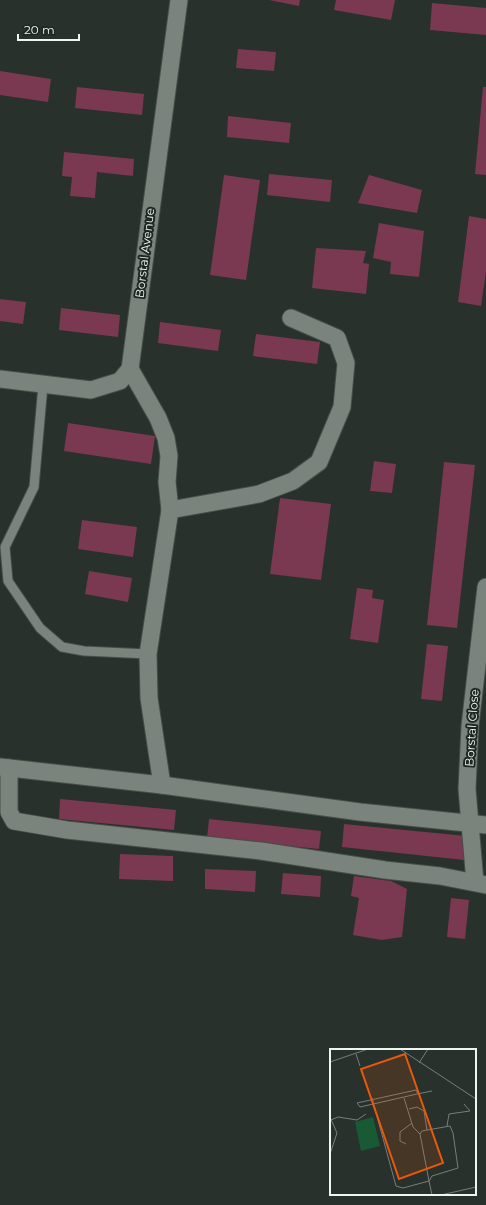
<svg xmlns="http://www.w3.org/2000/svg" width="486" height="1205" viewBox="0 0 486 1205" font-family="Montserrat,sans-serif">
<style>
.building{fill:#7a3851}
.lines{fill:none;stroke-linecap:round;stroke-linejoin:round}
.service-casing{stroke:#464e48;stroke-width:11}
.minor-casing{stroke:#464e48;stroke-width:19}
.service{stroke:#7a847d;stroke-width:9}
.minor{stroke:#7a847d;stroke-width:17}
.labels{text-anchor:middle;stroke-width:4;stroke-linejoin:round;paint-order:stroke}
.street-label{font-size:12px;fill:#eff5f1;stroke:#1f2721}
.inset-road{fill:none;stroke:#787f7a;stroke-width:1}
.view{fill:#e8590c;fill-opacity:0.15;stroke:#e8590c;stroke-width:2}
.inset-edge{fill:none;stroke:#eff5f1;stroke-width:2}
</style>
<rect width="100%" height="100%" fill="#28312b"/>
<g class="building">
<path d="M269,0H300L299,6Z"/>
<path d="M336,0H395L391,20L334,10Z"/>
<path d="M432,3L486,8V35L430,30Z"/>
<path d="M238,49L276,52L274,71L236,68Z"/>
<path d="M0,71L51,79L48,102L0,95Z"/>
<path d="M77,87L144,94L142,115L75,108Z"/>
<path d="M483,87H486V175L475,174Z"/>
<path d="M228,116L291,123L289,143L227,137Z"/>
<path d="M64,152L134,159L133,176L97,172L95,198L70,196L72,177L62,176Z"/>
<path d="M269,174L332,180L330,202L267,195Z"/>
<path d="M224,175L260,180L246,280L210,275Z"/>
<path d="M369,175L422,190L417,213L358,203Z"/>
<path d="M469,216L486,219V272L481,306L458,302Z"/>
<path d="M379,223L424,231L419,277L390,274L391,262L373,258Z"/>
<path d="M316,248L366,251L363,263L369,264L366,294L312,288Z"/>
<path d="M0,299L26,302L23,324L0,321Z"/>
<path d="M61,308L120,315L118,337L59,330Z"/>
<path d="M160,322L221,330L218,351L158,343Z"/>
<path d="M256,334L320,342L317,364L253,356Z"/>
<path d="M68,423L155,436L151,464L64,451Z"/>
<path d="M374,461L396,464L392,493L370,491Z"/>
<path d="M444,462L475,465L457,628L427,625Z"/>
<path d="M280,498L331,504L321,580L270,574Z"/>
<path d="M82,520L137,527L133,557L78,549Z"/>
<path d="M89,571L132,578L128,602L85,594Z"/>
<path d="M357,588L373,590L372,598L384,600L378,643L350,639Z"/>
<path d="M427,644L448,646L442,701L421,699Z"/>
<path d="M60,799L176,810L174,830L59,819Z"/>
<path d="M209,819L321,831L319,849L207,838Z"/>
<path d="M344,824L466,836L464,860L342,847Z"/>
<path d="M120,854L173,856V881L119,879Z"/>
<path d="M205,869L256,871L255,892L205,889Z"/>
<path d="M283,873L321,876L320,897L281,894Z"/>
<path d="M354,876L391,881L407,889L402,937L382,940L353,935L359,898L351,896Z"/>
<path d="M451,898L469,900L465,939L447,937Z"/>
</g>
<g class="lines">
<g class="service-casing">
<path id="service" d="M43,385L34,487L5,547L8,581L40,628L62,647L84,651L148,654"/>
</g>
<g class="minor-casing">
<g id="minor">
<path d="M130,369L158,418L166,438L169,456L167,482L170,510L148,654L149,698L162,785"/>
<path d="M0,379L91,390L120,381L130,369L179,0"/>
<path d="M170,510L259,494L293,481L319,462L342,407L346,363L337,338L291,318"/>
<path d="M0,767L162,785L360,812L486,825"/>
<path d="M9,768V812L14,821L67,830L261,851L385,870L440,876L486,885"/>
<path d="M475,882L467,789L470,726L486,587"/>
</g>
</g>
<use href="#service" class="service"/>
<use href="#minor" class="minor"/>
</g>
<g class="labels">
<g class="street-label">
<text transform="translate(145 253) rotate(-83)" y="4">Borstal Avenue</text>
<text transform="translate(472 728) rotate(-86)" y="4">Borstal Close</text>
</g>
</g>
<g transform="translate(330 1049)">
<rect width="146" height="146" fill="#28312b"/>
<path d="M43,68L50,97L31,102L25,73Z" fill="#185a35"/>
<path class="inset-road" d="M70,0L146,50M26,5L30,17M0,13L38,0M89,14L98,0M88,45L86,41L27,54L30,58L74,48L87,45L102,42M42,49L66,137L73,139L99,132L102,146M74,49L83,78L90,85M79,60L87,58L94,62L97,81M0,68L7,84L0,105M1,71L8,68L27,71L36,65M117,77L119,65L140,62L134,55M120,77L123,84L128,119L102,127L99,132L90,85L92,82ZM76,95L70,92V83L82,74M111,146L146,138"/>
<path class="view" d="M75,5L113,114L69,130L31,20Z"/>
<rect width="146" height="146" class="inset-edge"/>
</g>
<path d="M18 34v6h61v-6" fill="none" stroke="#eff5f1" stroke-width="2"/>
<text x="24" y="34" font-size="12" fill="#eff5f1" stroke="#1f2721" stroke-width="3" paint-order="stroke">20 m</text>
</svg>
